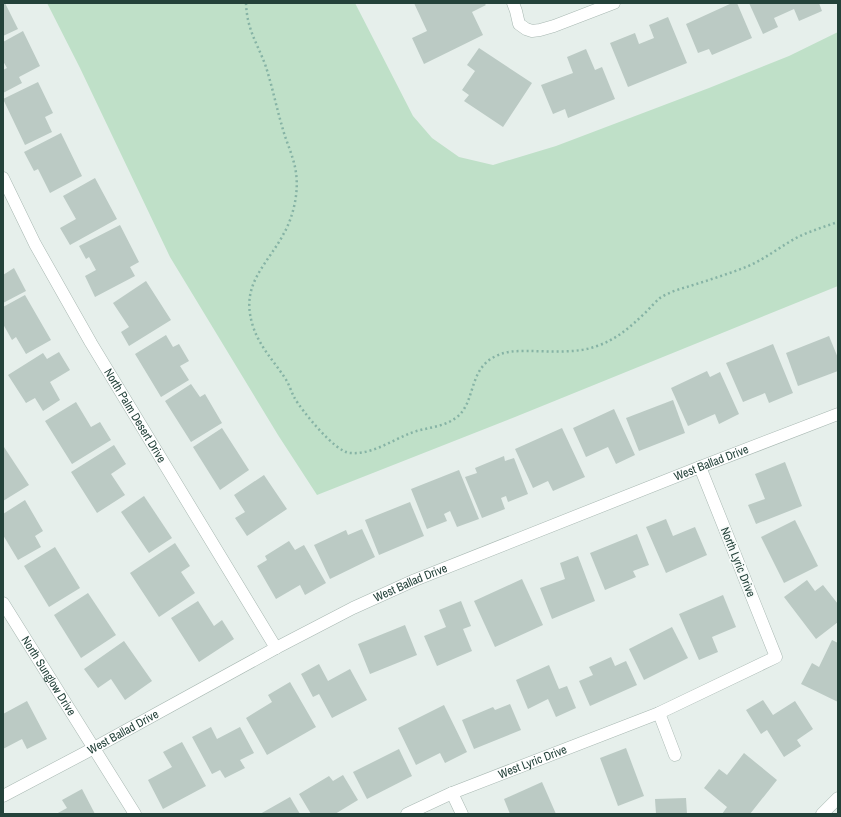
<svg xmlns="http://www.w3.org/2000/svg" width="841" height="817" viewBox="0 0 841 817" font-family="'Archivo Narrow',sans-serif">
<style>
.green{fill:#bfe0c8}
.building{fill:#bbcac4}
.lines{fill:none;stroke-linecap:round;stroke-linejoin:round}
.minor-casing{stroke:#a8b8b2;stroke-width:13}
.tertiary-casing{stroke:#a8b8b2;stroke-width:13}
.path{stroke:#86b3a5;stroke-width:2.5;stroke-dasharray:2 3;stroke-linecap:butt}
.minor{stroke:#fff;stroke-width:12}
.tertiary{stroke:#fff;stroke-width:12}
.labels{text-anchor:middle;stroke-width:3.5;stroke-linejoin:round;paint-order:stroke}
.street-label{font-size:12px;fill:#24423a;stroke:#f7fbf9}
</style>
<rect width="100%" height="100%" fill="#e6efeb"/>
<path class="green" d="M47,3H355L413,116L432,138L459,157L493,165L556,146L709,88L789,56L838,32V286L515,417L317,495L278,435L170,257L80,68Z"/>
<g class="building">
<path d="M3,3H5L18,29L3,36Z"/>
<path d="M414,3H484L486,5L472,12L483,35L424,64L412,38L427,31Z"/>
<path d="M732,3H737L752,38L712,55L709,49L698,53L686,24Z"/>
<path d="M749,3H819L822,11L799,21L794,9L774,18L778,27L763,34Z"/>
<path d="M668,17L687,63L628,87L610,43L635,33L639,44L654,38L649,25Z"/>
<path d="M23,31L40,66L19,77L22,83L3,93V70L7,68L3,61V42Z"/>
<path d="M479,48L532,83L503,127L464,101L469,95L462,90L475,71L467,65Z"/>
<path d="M586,49L595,70L602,67L615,99L568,118L565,109L553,114L541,85L573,73L567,57Z"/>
<path d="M38,82L53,113L45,117L52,132L25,145L3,99Z"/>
<path d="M61,133L82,176L50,193L38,169L34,171L24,152Z"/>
<path d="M95,178L117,219L70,245L60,228L76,219L63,196Z"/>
<path d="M120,225L139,262L130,267L135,276L95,297L85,276L96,270L89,257L86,259L79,246Z"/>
<path d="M14,268L26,291L3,303V275Z"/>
<path d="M146,281L171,320L129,346L121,332L129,327L113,303Z"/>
<path d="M25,295L51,340L26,354L16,337L12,340L3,324V307Z"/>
<path d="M166,335L173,347L179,344L189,361L180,366L189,380L161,397L135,354Z"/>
<path d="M829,336L838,358V371L798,386L786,353Z"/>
<path d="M773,344L793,393L769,403L765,393L743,402L726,363Z"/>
<path d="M59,352L70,370L50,382L60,400L43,411L35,398L26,403L8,375L43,353L47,359Z"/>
<path d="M707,371L710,377L720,372L739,414L719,424L715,414L688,426L671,388Z"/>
<path d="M191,384L200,397L205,394L222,423L191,442L165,401Z"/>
<path d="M673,400L685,433L639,451L626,418Z"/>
<path d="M76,402L91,427L100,422L111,440L72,464L45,421Z"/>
<path d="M614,409L635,455L616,464L608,447L586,457L573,428Z"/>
<path d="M222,428L249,470L220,490L193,447Z"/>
<path d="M562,428L585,477L553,491L548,481L533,488L515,449Z"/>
<path d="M114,445L126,464L111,474L125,495L97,513L71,472Z"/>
<path d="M3,447H4L29,485L3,501Z"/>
<path d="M504,456L505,461L514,458L528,494L508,502L506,496L501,498L505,509L482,518L465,477L477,473L475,468Z"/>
<path d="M785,462L802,506L756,524L748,505L765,499L755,474Z"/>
<path d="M459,470L479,519L457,527L450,511L444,514L447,521L427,529L411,489Z"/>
<path d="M264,475L287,509L247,536L235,518L245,512L234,495Z"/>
<path d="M144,496L172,538L149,553L121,512Z"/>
<path d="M25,500L43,531L35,536L41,547L18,560L3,535V514Z"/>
<path d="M410,502L424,536L379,555L365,520Z"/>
<path d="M666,519L673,536L695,527L707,555L666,573L646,527Z"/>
<path d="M795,520L818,566L784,583L761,537Z"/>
<path d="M362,529L375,557L330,579L314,545L346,530L348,535Z"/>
<path d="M637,534L649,565L633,571L636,577L605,590L590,553Z"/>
<path d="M289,541L295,550L304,545L326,583L305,595L300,585L276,599L257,566L267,560L265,556Z"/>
<path d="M175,543L190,566L181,572L195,593L159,617L130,573Z"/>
<path d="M55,547L80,588L49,607L24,566Z"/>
<path d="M578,556L595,601L552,619L540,588L565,579L560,563Z"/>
<path d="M522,579L543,625L495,647L474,601Z"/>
<path d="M807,580L815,591L823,585L838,604V622L816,639L784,597Z"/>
<path d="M88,593L116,635L81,658L54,615Z"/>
<path d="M723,595L736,627L712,637L718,652L699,660L679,614Z"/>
<path d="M198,601L214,626L222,620L234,639L199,662L171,618Z"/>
<path d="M461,601L471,626L463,629L472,651L437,666L424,636L446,627L439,610Z"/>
<path d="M405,625L417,655L370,674L358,644Z"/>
<path d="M672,627L688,658L644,680L629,649Z"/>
<path d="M832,640L838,643V702L801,684L812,663L819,667Z"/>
<path d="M124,641L152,681L125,700L111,679L98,688L84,669Z"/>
<path d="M611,657L615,666L626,661L637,685L590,706L579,681L593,675L589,667Z"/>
<path d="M319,664L328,681L350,669L367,700L332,718L319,694L313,697L301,674Z"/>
<path d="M549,665L559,689L567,686L576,708L556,717L548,699L528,709L516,680Z"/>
<path d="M290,682L316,727L267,755L246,718L272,702L268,695Z"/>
<path d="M763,700L773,715L795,701L813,729L797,740L801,746L784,757L767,730L761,734L746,710Z"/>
<path d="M27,701L47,739L27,749L22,739L3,749V714Z"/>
<path d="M510,704L521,730L474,749L462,720L493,707L495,710Z"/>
<path d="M444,705L467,752L445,763L440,753L416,765L398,728Z"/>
<path d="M211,727L217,739L240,727L254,753L240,760L245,768L225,778L220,770L212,774L192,737Z"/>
<path d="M182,742L206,786L163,809L148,780L172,767L163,752Z"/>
<path d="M626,748L644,796L618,806L600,758Z"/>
<path d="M399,749L412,776L367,799L353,772Z"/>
<path d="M744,753L777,780L750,814H722L727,807L704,788L719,769L727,775Z"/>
<path d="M343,775L358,800L335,814H311L299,794L329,776L333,781Z"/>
<path d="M542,782L556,814H510L504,799Z"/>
<path d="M82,789L95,814H56L67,808L62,800Z"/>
<path d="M290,797L300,814H260Z"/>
<path d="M686,798L687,814H656L655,799Z"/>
</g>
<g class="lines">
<g class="minor-casing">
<g id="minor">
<path d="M513,3L516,11L519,24L526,29L532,31L540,30L554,26L614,3"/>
<path id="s1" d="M3,178L35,244L91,343L276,648"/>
<path id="s2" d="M3,603L135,814"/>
<path d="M659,713L675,755"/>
<path d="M452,793L462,814"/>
<path id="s3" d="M3,796L94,748L276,648L353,608L415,580L700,467L838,414"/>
<path id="s4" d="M407,814L452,793L659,713L776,657L700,467"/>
</g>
</g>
<g class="tertiary-casing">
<path id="tertiary" d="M822,814L838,798"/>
</g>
<path class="path" d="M246,3C247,29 256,41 265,64C272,85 276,106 282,126C286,142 294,157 296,173C299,193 293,218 283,235C266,266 241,284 252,323C258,345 273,360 285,378C289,384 291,391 294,397C302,411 335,452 350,453C372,455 392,440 411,433C426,427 443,428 457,417C476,402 468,369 496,356C506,351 516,351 527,351C549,351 576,354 597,346C617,339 629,328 645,313C650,308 655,302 660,298C669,292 680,289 690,286C709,280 728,274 746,267C766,259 783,244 802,235C814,230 826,226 838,222"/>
<use href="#minor" class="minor"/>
<use href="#tertiary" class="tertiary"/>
</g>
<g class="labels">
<g class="street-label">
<text dy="4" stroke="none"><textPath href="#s1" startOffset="272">North Palm Desert Drive</textPath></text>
<text dy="4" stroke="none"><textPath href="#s3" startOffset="784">West Ballad Drive</textPath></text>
<text transform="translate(738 562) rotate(68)" y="4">North Lyric Drive</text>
<text dy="4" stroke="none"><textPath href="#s3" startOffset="460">West Ballad Drive</textPath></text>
<text dy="4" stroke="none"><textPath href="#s2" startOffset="86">North Sunglow Drive</textPath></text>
<text dy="4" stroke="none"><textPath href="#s3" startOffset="136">West Ballad Drive</textPath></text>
<text dy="4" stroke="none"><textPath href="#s4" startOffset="136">West Lyric Drive</textPath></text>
</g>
</g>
<rect width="841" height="817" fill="none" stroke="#24423a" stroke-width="8"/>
</svg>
